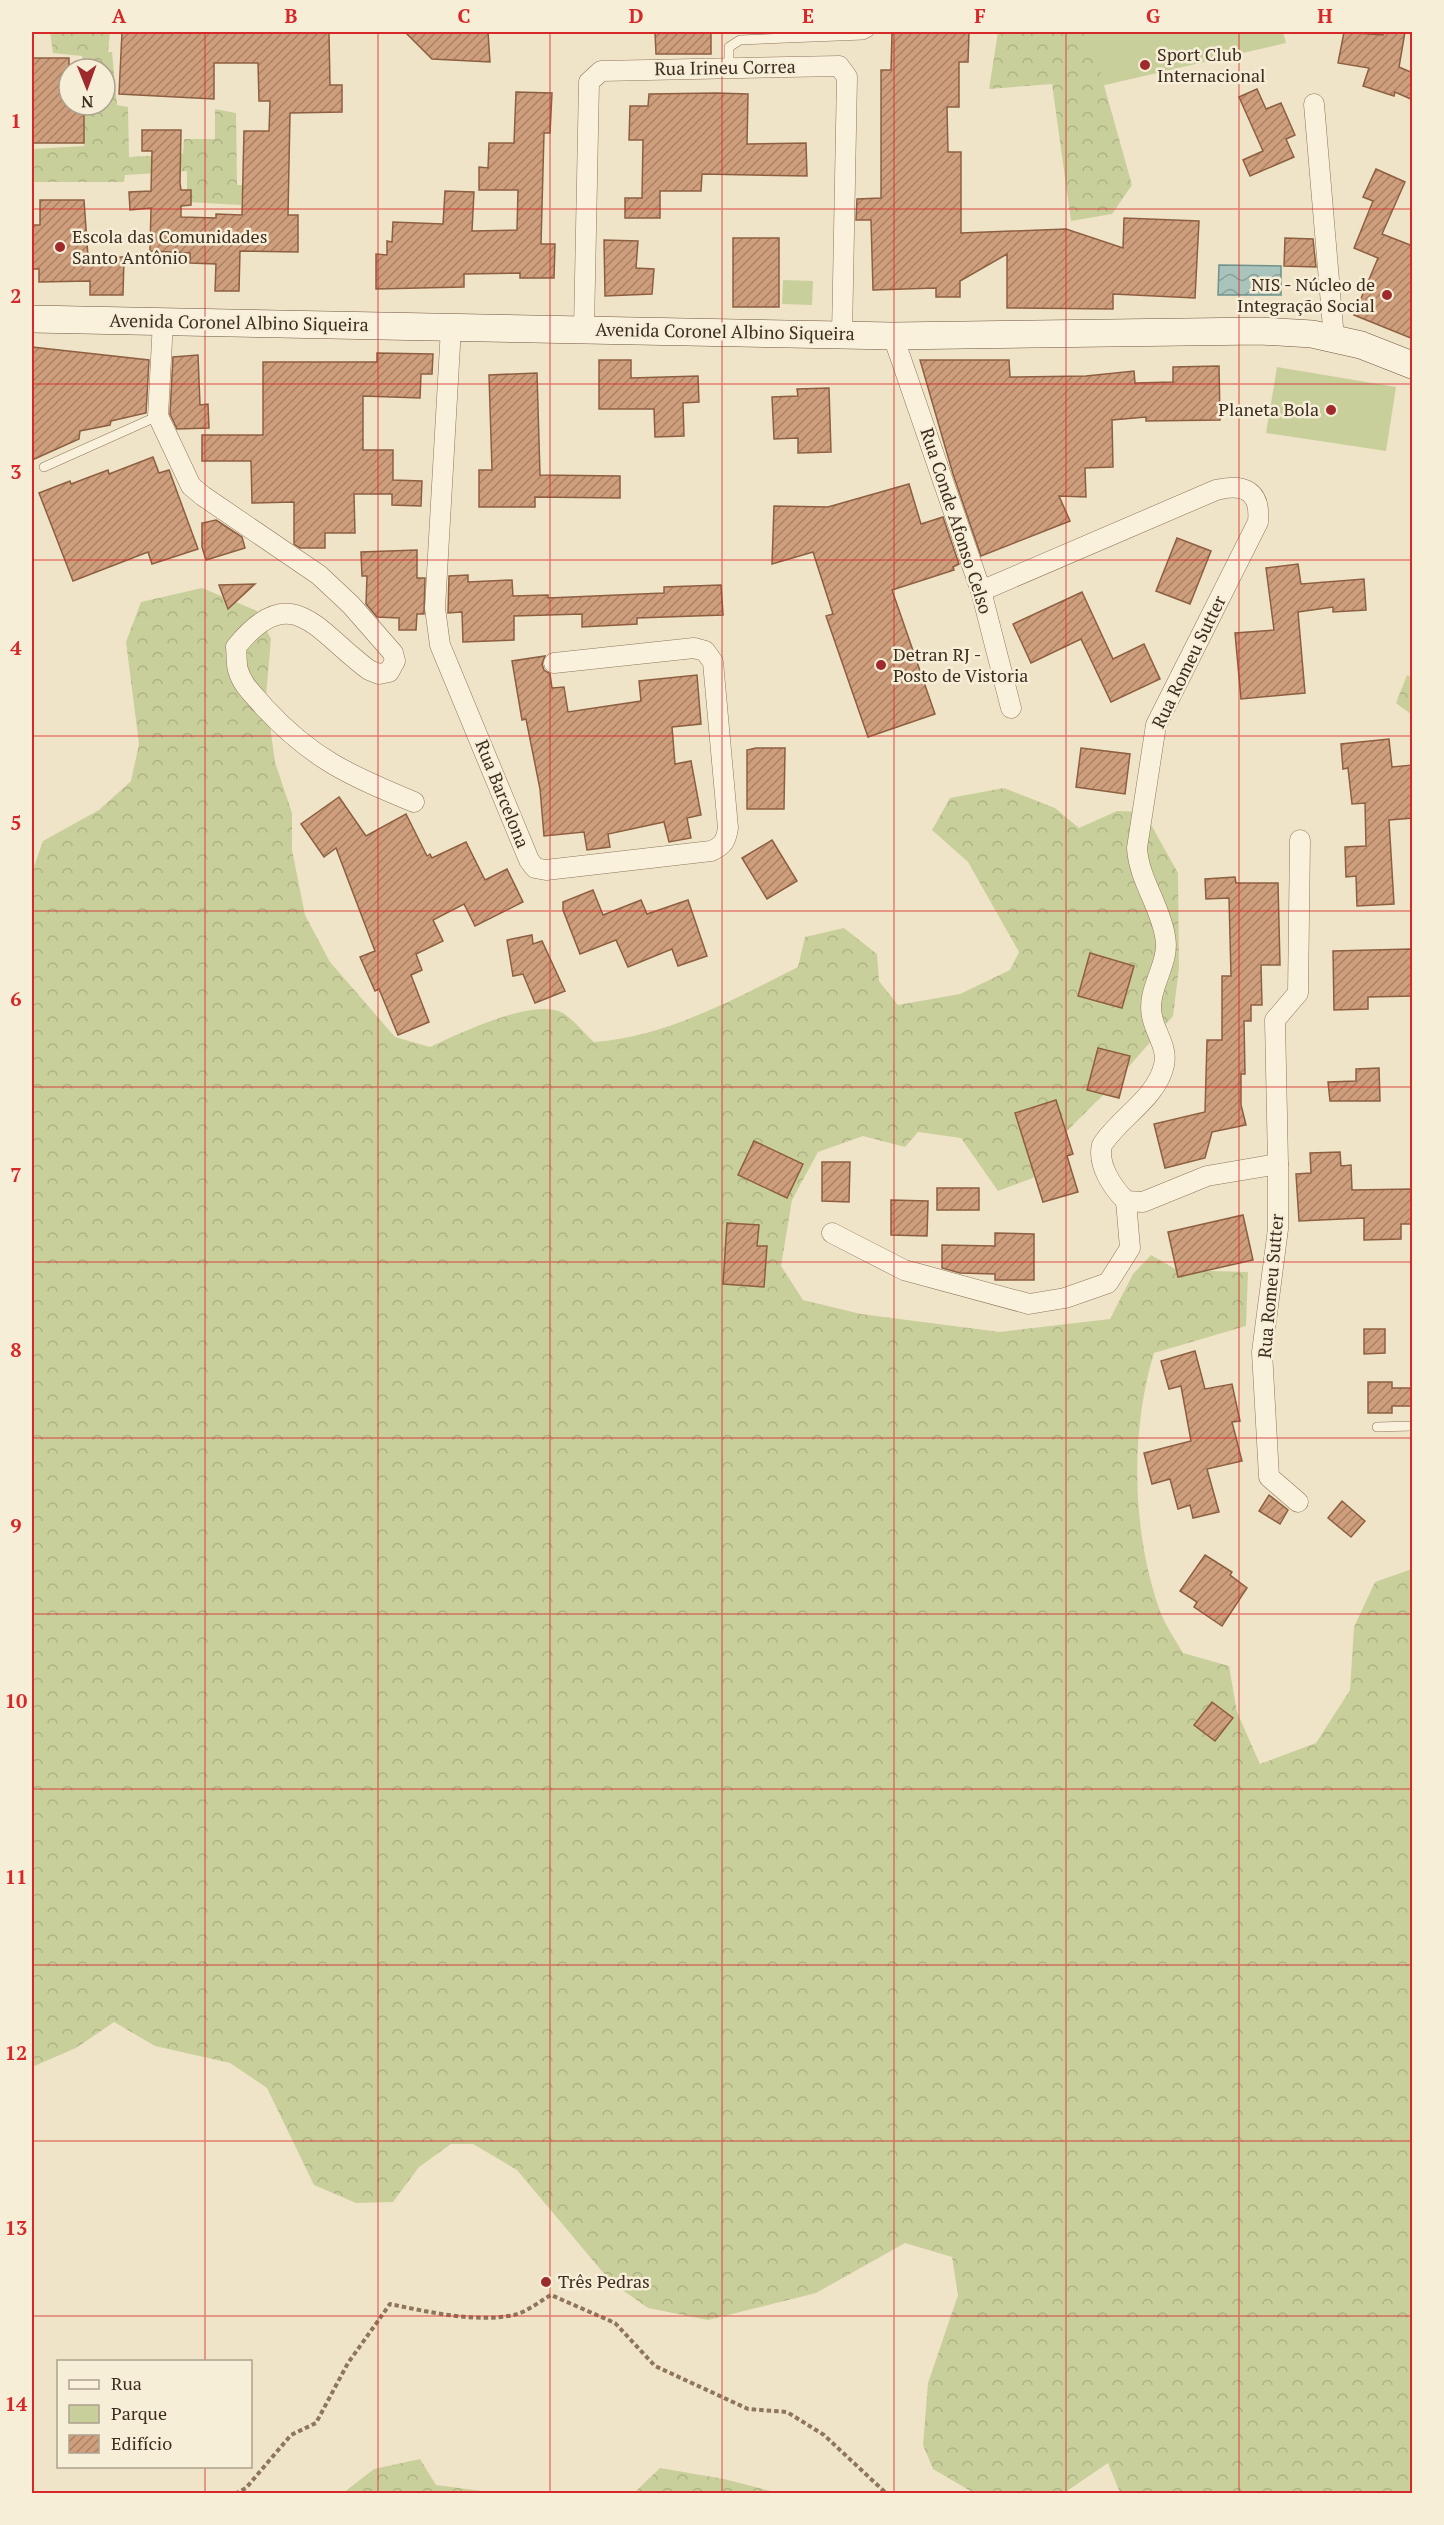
<svg xmlns="http://www.w3.org/2000/svg" width="1444" height="2525" viewBox="0 0 1444 2525" font-family="'PT Serif',serif">
<style>
.green{fill:#c9cf9b}
.forest{fill:url(#forest-crowns)}
.water{fill:url(#water-waves);stroke:#6f938a;stroke-width:1.5}
.building{fill:url(#building-hatch);stroke:#8d5f41;stroke-width:1.5}
.lines{fill:none;stroke-linecap:round;stroke-linejoin:round}
.lane-casing{stroke:#8d765c;stroke-width:10}
.street-casing{stroke:#8d765c;stroke-width:21}
.secondary-casing{stroke:#6f573f;stroke-width:28}
.path{stroke:#8d765c;stroke-width:4;stroke-dasharray:4.5 3;stroke-linecap:butt}
.lane{stroke:#faf1dc;stroke-width:9}
.street{stroke:#faf1dc;stroke-width:20}
.secondary{stroke:#faf1dc;stroke-width:27}
.grid{fill:none;stroke:#d62828;stroke-width:1.5;stroke-opacity:0.55}
.poi-dot{fill:#9e2a2b;stroke:#f7eed8;stroke-width:2}
.labels{text-anchor:middle;stroke-width:5;stroke-linejoin:round;paint-order:stroke}
.poi-label{font-size:18px;fill:#3d2e20;stroke:#f7eed8;text-anchor:start}
.street-label{font-size:18px;fill:#3d2e20;stroke:#f7eed8}
.neatline{fill:none;stroke:#d62828;stroke-width:2}
.grid-label{font-size:20px;text-anchor:middle;font-weight:bold;fill:#d62828}
</style>
<defs>
<pattern id="forest-crowns" width="20" height="18" patternUnits="userSpaceOnUse" patternTransform="scale(1.5)"><rect width="20" height="18" fill="#c9cf9b"/><path d="M2 6a3 3 0 1 1 6 0M12 15a3 3 0 1 1 6 0" fill="none" stroke="#aeb285"/></pattern>
<pattern id="water-waves" width="16" height="10" patternUnits="userSpaceOnUse" patternTransform="scale(1.5)"><rect width="16" height="10" fill="#a9c4bc"/><path d="M0 5q4-4 8 0t8 0" fill="none" stroke="#8ba098"/></pattern>
<pattern id="building-hatch" width="6" height="6" patternUnits="userSpaceOnUse" patternTransform="scale(1.5)"><rect width="6" height="6" fill="#cf9f7d"/><path d="M-1 1l2-2M0 6l6-6M5 7l2-2" fill="none" stroke="#a98266"/></pattern>
</defs>
<rect width="100%" height="100%" fill="#f0e4c8"/>
<g class="green">
<path d="M1088,32H1283L1286,43L1101,86Z"/>
<path d="M783,280L813,281L812,305L782,304Z"/>
<path d="M1277,367L1396,387L1386,451L1266,433Z"/>
</g>
<g class="forest">
<path d="M50,32H110L108,52H112L117,105L128,107L129,157L183,154L184,139H215V109L236,113L237,185H243L241,205L187,202V171L125,175L124,182H32V149L84,146L83,105H105V69H83L82,56L53,53Z"/>
<path d="M998,32H1089L1132,185L1112,214L1071,221L1052,84L989,89Z"/>
<path d="M202,588L257,611L271,639L266,697L275,762L292,813V850L305,915L330,962L395,1037L430,1047C458,1034 534,997 563,1013C574,1020 584,1033 594,1042C666,1037 734,999 798,967L805,937L844,928L877,954L879,981L898,1005L960,994L1010,970L1019,952L968,862L932,830L950,798L1004,788L1055,808L1079,828L1117,811L1144,812L1178,873L1179,968L1173,1016L1112,1086L1052,1146L1033,1178L998,1191L961,1138L918,1132L905,1147L863,1136L818,1152L792,1200L781,1266L803,1300L861,1314L1000,1332L1110,1319L1133,1274L1151,1255L1177,1270L1248,1272L1246,1326L1154,1353C1130,1431 1132,1531 1159,1608C1164,1624 1175,1639 1183,1653L1229,1666L1237,1712L1260,1764L1316,1743L1350,1690L1354,1627L1375,1582L1412,1569V2493H1120L1108,2463L1064,2493H974L933,2469L923,2445L928,2383L958,2295L952,2257L905,2243L816,2293L708,2320L648,2308L611,2282L517,2170L473,2144H451L419,2167L393,2202L356,2203L314,2185L267,2088L230,2063L155,2046L114,2022L76,2048L32,2067V872L43,841L99,810L131,781L139,744L126,642L141,602Z"/>
<path d="M1407,675L1412,678V715L1396,703Z"/>
<path d="M420,2459L436,2485L498,2493H343L374,2469Z"/>
<path d="M660,2468L724,2479L778,2493H634Z"/>
</g>
<path class="water" d="M1219,265L1281,266V295H1218Z"/>
<g class="building">
<path d="M122,32H329L330,85H342V112L290,113L288,215H298V252L240,251L239,291H215L216,264L190,263V253L150,251L151,208L130,210L129,192L151,191L152,151H142V130H181L180,183L181,190H191V205L181,206V217L216,218V214L242,215L244,131H269L270,101H259L258,63H214V99L119,94Z"/>
<path d="M405,32H488L490,62L432,59Z"/>
<path d="M655,32H711V54H656Z"/>
<path d="M892,32H969L968,62H959V107H947L948,152H961V233L1066,229L1123,248L1124,218L1199,221L1195,298L1113,294V309L1007,308V254L960,281V297H936V288L873,290L871,220H856L857,199L881,198V70H891Z"/>
<path d="M1344,32L1383,35L1384,32H1405L1399,67L1413,73V100L1395,92L1394,96L1363,86L1369,68L1338,63Z"/>
<path d="M32,58H69V105H84V143H32Z"/>
<path d="M1257,89L1266,109L1281,103L1295,135L1286,139L1294,157L1250,176L1243,160L1263,151L1239,97Z"/>
<path d="M516,92L552,93L550,133H544L541,244H555L554,278H520V273L464,274V287L376,289V254L387,255V241L392,242L393,222L443,224L445,191L474,192L472,231L517,230L518,190H479V167L488,168L489,143H514Z"/>
<path d="M716,93L748,94L747,144L806,143L807,176L702,174L701,191H660V218H625V198H642L643,140H629L630,106H648L649,94Z"/>
<path d="M1376,169L1405,182L1382,234L1413,246V339L1354,315L1378,258L1354,248L1373,201L1363,197Z"/>
<path d="M40,200H84L88,257H124L123,295H90V281L39,282V269H32V225H40Z"/>
<rect x="733" y="238" width="46" height="69"/>
<path d="M1285,238L1313,239L1316,267L1284,266Z"/>
<path d="M604,240L638,241L636,268L654,269L652,294L605,296Z"/>
<path d="M32,347L149,360L146,413L111,421L110,425L80,431L79,439L32,460Z"/>
<path d="M377,353L433,354L432,374H421L420,398L363,396V450H393V480L422,481L421,506L392,505V494H354L355,533H325V548H300L294,544V502L252,503L251,461H202V435H263V362H377Z"/>
<path d="M198,355L200,405L208,404L209,428L177,429L170,414L173,357Z"/>
<path d="M599,360H631V378L698,376L699,402L683,403L684,436L655,437L654,409H599Z"/>
<path d="M920,360H1009L1010,377L1086,376L1134,371L1135,383L1173,382V367L1219,366L1220,420L1146,421V417L1112,420L1113,467L1085,468L1086,497L1059,496L1070,521L981,556L953,474Z"/>
<path d="M537,373L540,475L620,476V498L535,497V507H479V470H492L489,375Z"/>
<path d="M829,388L831,452L798,453V438L774,439L772,397L798,396L797,389Z"/>
<path d="M153,457L159,473L169,470L198,549L152,564L148,552L73,581L39,493L70,481L71,484L108,470L109,474Z"/>
<path d="M909,484L921,524L943,517L959,564L953,567L954,570L892,590L935,714L868,737L826,616L833,614L813,552L772,564L774,506L828,507Z"/>
<path d="M216,520L242,537L245,548L206,560L202,547V523Z"/>
<path d="M1177,538L1211,551L1190,604L1156,591Z"/>
<path d="M417,550V578H425L424,614H417L416,630H399V618L377,617L366,604L367,576H362L361,552Z"/>
<path d="M1298,564L1301,584L1364,579L1366,610L1333,612V607L1298,612L1305,693L1241,699L1235,633L1274,630L1266,568Z"/>
<path d="M468,575V582L512,580L513,596L548,595V598L664,593V587L721,585L723,615L637,618V624L582,627V614L514,616V640L463,642L462,612L448,613L449,576Z"/>
<path d="M255,584L228,609L219,585Z"/>
<path d="M1082,592L1113,659L1144,644L1160,679L1111,702L1081,639L1031,663L1013,624Z"/>
<path d="M545,656L542,664L544,670L550,674L552,688L564,687L568,712L641,701L639,681L697,675L701,724L672,727L675,764L691,761L701,815L687,818L691,838L669,842L664,822L608,834L610,847L587,850L584,832L544,836L540,789L526,719L522,720L512,661Z"/>
<path d="M1389,739L1392,767L1413,765V818L1389,820L1394,904L1357,906L1356,876L1346,877L1345,847L1366,846L1365,803L1352,804L1348,768L1343,769L1341,744Z"/>
<path d="M756,748H785L784,809H747V750Z"/>
<path d="M1081,748L1130,754L1125,794L1076,787Z"/>
<path d="M339,797L366,836L406,814L427,856L430,854L432,858L466,842L485,880L507,869L523,902L475,926L464,904L433,920L443,941L416,954L422,970L411,975L429,1022L398,1035L379,989L375,991L360,957L375,951L336,848L324,857L301,824Z"/>
<path d="M772,840L797,881L767,899L742,858Z"/>
<path d="M1235,877L1236,883H1278L1280,965H1261L1262,1005H1251V1021H1244L1245,1074H1241V1105L1246,1125L1212,1132L1205,1158L1165,1168L1154,1124L1205,1112L1207,1040H1222V976H1231L1229,898L1206,899L1205,879Z"/>
<path d="M593,890L603,915L641,900L647,914L688,900L707,956L678,966L672,949L628,967L616,940L580,954L563,910V902Z"/>
<path d="M532,935L533,944L542,941L565,991L535,1003L523,974L513,976L507,940Z"/>
<path d="M1411,949L1413,996L1368,997V1009L1334,1010L1333,951Z"/>
<path d="M1090,953L1134,966L1122,1008L1078,996Z"/>
<path d="M1098,1048L1130,1056L1119,1098L1087,1090Z"/>
<path d="M1379,1068L1380,1101H1330L1328,1082L1356,1081V1069Z"/>
<path d="M1056,1100L1073,1154L1067,1156L1078,1192L1043,1202L1015,1113Z"/>
<path d="M754,1141L803,1164L787,1198L738,1175Z"/>
<path d="M1340,1152L1341,1166L1351,1165L1352,1190L1413,1189V1224H1401V1239L1364,1240V1218L1299,1221L1296,1174L1311,1173L1310,1153Z"/>
<path d="M822,1162H850L849,1202L822,1201Z"/>
<rect x="937" y="1188" width="42" height="22"/>
<path d="M891,1200L928,1201L927,1236L891,1235Z"/>
<path d="M1243,1215L1253,1260L1178,1277L1168,1232Z"/>
<path d="M727,1223L759,1225L757,1246H767L764,1287L723,1284Z"/>
<path d="M995,1233L1034,1234V1280H995V1274L960,1273L942,1268V1245L995,1246Z"/>
<path d="M1364,1329H1385V1353L1364,1354Z"/>
<path d="M1195,1351L1205,1389L1232,1384L1240,1421L1232,1422L1242,1461L1207,1469L1219,1512L1193,1518L1190,1505L1178,1509L1170,1479L1152,1484L1144,1453L1191,1441L1181,1386L1169,1389L1161,1361Z"/>
<path d="M1368,1382H1392V1388H1413V1406H1392V1413H1368Z"/>
<path d="M1269,1495L1288,1510L1280,1524L1259,1511Z"/>
<path d="M1342,1501L1365,1521L1351,1537L1328,1518Z"/>
<path d="M1205,1555L1232,1572L1230,1575L1247,1588L1222,1626L1194,1607L1197,1602L1180,1591Z"/>
<path d="M1212,1702L1233,1718L1215,1741L1194,1725Z"/>
</g>
<g class="lines">
<g class="lane-casing">
<g id="lane">
<path d="M729,67V47L740,40L863,35L869,32"/>
<path d="M44,467L158,416"/>
<path d="M1377,1427L1412,1426"/>
</g>
</g>
<g class="street-casing">
<g id="street">
<path d="M1314,104L1334,339"/>
<path d="M163,321L158,416L191,486L203,496L319,575L351,605L393,653L395,661L389,672L379,674L369,670C318,633 292,577 236,647C237,654 236,663 238,670C242,685 254,695 264,707C312,759 349,775 414,802"/>
<path d="M451,328L435,608L440,645L529,860L535,868L546,870L711,851C723,846 726,841 728,828L713,662L705,651L694,648L554,663"/>
<path d="M584,328L589,82L601,71L839,66L847,77L842,335"/>
<path d="M893,336L981,591L1011,708"/>
<path d="M981,591L1216,490C1244,483 1261,491 1258,522L1156,725L1137,848C1139,880 1160,905 1165,936C1171,964 1146,988 1152,1016C1155,1033 1168,1047 1164,1065C1157,1098 1119,1118 1102,1145C1097,1165 1113,1188 1126,1201L1143,1202L1207,1176L1278,1164L1275,1020L1298,993L1300,840"/>
<path d="M1278,1164V1229L1262,1352L1269,1477L1298,1502"/>
<path d="M832,1233L904,1270L1029,1304L1065,1298L1108,1283L1130,1248L1126,1201"/>
</g>
</g>
<g class="secondary-casing">
<path id="secondary" d="M32,319L893,336L1260,331L1312,334L1361,345L1412,365"/>
</g>
<path class="path" d="M235,2494L246,2488L291,2435L316,2423L348,2363L390,2304C429,2312 475,2323 514,2315C527,2312 540,2301 551,2295L615,2323L655,2366L748,2409L787,2412L824,2435L887,2494"/>
<use href="#lane" class="lane"/>
<use href="#street" class="street"/>
<use href="#secondary" class="secondary"/>
</g>
<path class="grid" d="M205,32V2362M378,32V2494M550,32V2494M722,32V2494M894,32V2494M1066,32V2494M1239,32V2494M32,209H1412M32,384H1412M32,560H1412M32,736H1412M32,911H1412M32,1087H1412M32,1262H1412M32,1438H1412M32,1614H1412M32,1789H1412M32,1965H1412M32,2141H1412M32,2316H1412M205,2466V2494"/>
<g class="poi-dot">
<circle cx="1145" cy="65" r="6"/>
<circle cx="60" cy="247" r="6"/>
<circle cx="1387" cy="295" r="6"/>
<circle cx="1331" cy="410" r="6"/>
<circle cx="881" cy="665" r="6"/>
<circle cx="546" cy="2282" r="6"/>
</g>
<g class="labels">
<g class="poi-label">
<text x="1157" y="61">Sport Club<tspan x="1157" dy="21">Internacional</tspan></text>
<text x="72" y="243">Escola das Comunidades<tspan x="72" dy="21">Santo Antônio</tspan></text>
<text x="1375" y="291" text-anchor="end">NIS - Núcleo de<tspan x="1375" dy="21">Integração Social</tspan></text>
<text x="1319" y="416" text-anchor="end">Planeta Bola</text>
<text x="893" y="661">Detran RJ -<tspan x="893" dy="21">Posto de Vistoria</tspan></text>
<text x="558" y="2288">Três Pedras</text>
</g>
<g class="street-label">
<text transform="translate(725 68) rotate(-1)" y="6">Rua Irineu Correa</text>
<text transform="translate(239 323) rotate(1)" y="6">Avenida Coronel Albino Siqueira</text>
<text transform="translate(725 332) rotate(1)" y="6">Avenida Coronel Albino Siqueira</text>
<text transform="translate(956 521) rotate(72)" y="6">Rua Conde Afonso Celso</text>
<text transform="translate(1189 662) rotate(-64)" y="6">Rua Romeu Sutter</text>
<text transform="translate(502 794) rotate(68)" y="6">Rua Barcelona</text>
<text transform="translate(1271 1286) rotate(-85)" y="6">Rua Romeu Sutter</text>
</g>
</g>
<rect width="1444" height="2525" fill="none" stroke="#f7eed8" stroke-width="66"/>
<rect x="57" y="2360" width="195" height="108" fill="#f7eed8" stroke="#ada18e" stroke-width="1.5"/>
<rect x="69" y="2380" width="30" height="9" fill="#faf1dc" stroke="#ada18e" stroke-width="1.5"/>
<text x="111" y="2390" font-size="18" fill="#3d2e20">Rua</text>
<rect x="69" y="2405" width="30" height="18" fill="#c9cf9b" stroke="#ada18e" stroke-width="1.5"/>
<text x="111" y="2420" font-size="18" fill="#3d2e20">Parque</text>
<rect x="69" y="2435" width="30" height="18" fill="url(#building-hatch)" stroke="#ada18e" stroke-width="1.5"/>
<text x="111" y="2450" font-size="18" fill="#3d2e20">Edifício</text>
<g transform="translate(87 87) rotate(179)"><circle r="28" fill="#f7eed8" stroke="#ada18e" stroke-width="1.5"/>
<path d="M0-4.5L10 22L0 15L-10 22Z" fill="#9e2a2b"/>
<text y="-9" font-size="16" font-weight="bold" text-anchor="middle" fill="#3d2e20">N</text>
</g>
<rect x="33" y="33" width="1378" height="2459" class="neatline"/>
<g class="grid-label">
<text x="119" y="23">A</text>
<text x="291" y="23">B</text>
<text x="464" y="23">C</text>
<text x="636" y="23">D</text>
<text x="808" y="23">E</text>
<text x="980" y="23">F</text>
<text x="1153" y="23">G</text>
<text x="1325" y="23">H</text>
<text x="16" y="128">1</text>
<text x="16" y="303">2</text>
<text x="16" y="479">3</text>
<text x="16" y="655">4</text>
<text x="16" y="830">5</text>
<text x="16" y="1006">6</text>
<text x="16" y="1182">7</text>
<text x="16" y="1357">8</text>
<text x="16" y="1533">9</text>
<text x="16" y="1708">10</text>
<text x="16" y="1884">11</text>
<text x="16" y="2060">12</text>
<text x="16" y="2235">13</text>
<text x="16" y="2411">14</text>
</g>
</svg>
